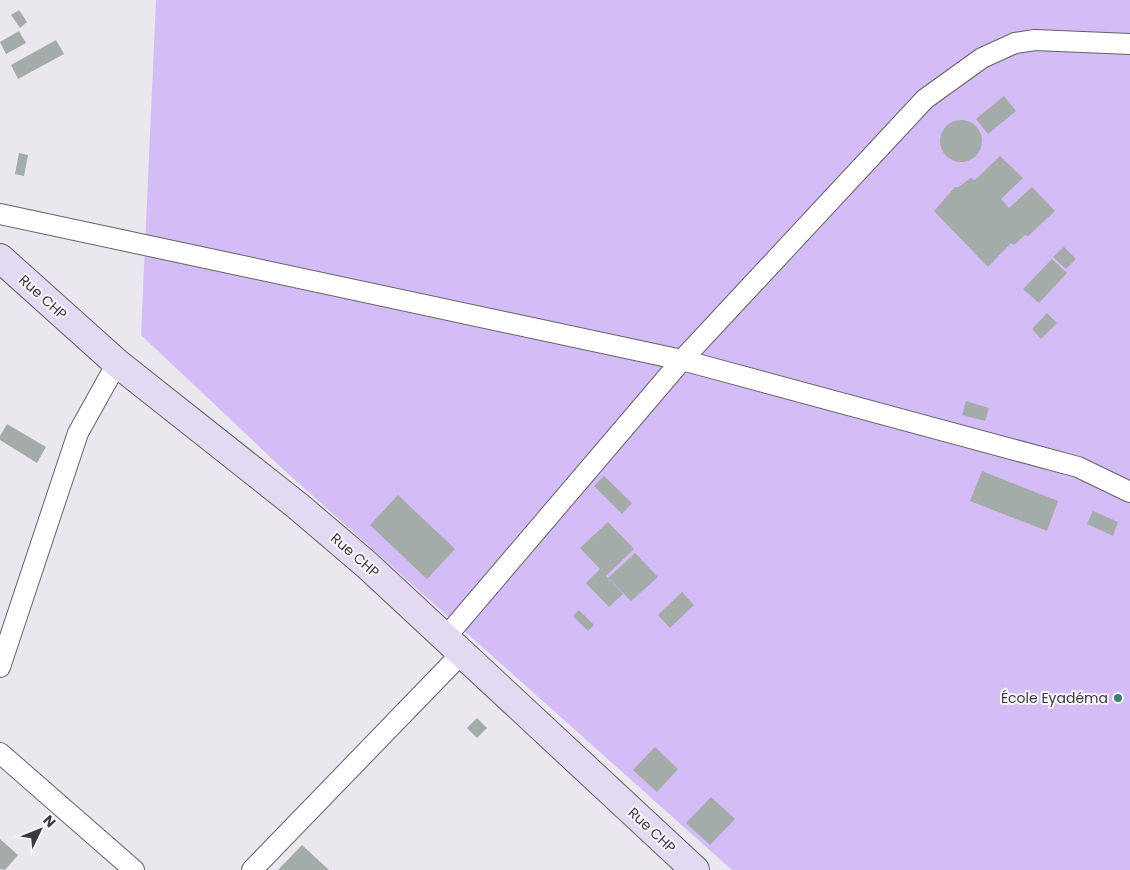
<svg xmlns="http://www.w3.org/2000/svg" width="1130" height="870" viewBox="0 0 1130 870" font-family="Poppins,sans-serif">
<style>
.green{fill:#d4bcf6}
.building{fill:#a4aca9}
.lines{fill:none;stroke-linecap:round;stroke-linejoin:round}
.street-casing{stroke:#646267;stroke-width:22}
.secondary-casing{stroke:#646267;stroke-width:30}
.street{stroke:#fff;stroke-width:20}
.secondary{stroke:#e4d9f2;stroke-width:28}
.poi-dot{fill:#3e8070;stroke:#f8f5fc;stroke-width:2}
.labels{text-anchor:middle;stroke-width:4;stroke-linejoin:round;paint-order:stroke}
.street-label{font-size:14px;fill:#3a393c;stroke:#f8f5fc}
.poi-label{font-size:14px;fill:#3a393c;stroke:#f8f5fc;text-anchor:end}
</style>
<rect width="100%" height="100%" fill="#eae8ee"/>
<path class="green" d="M156,0H1130V870H732L285,471L141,335Z"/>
<g class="building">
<path d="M19,10L27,22L20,28L11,15Z"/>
<path d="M19,31L26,43L6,54L0,42Z"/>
<path d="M56,40L64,54L18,79L11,65Z"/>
<path d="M1004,96L1016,111L988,134L976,119Z"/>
<circle cx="961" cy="141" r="21"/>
<path d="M19,153L28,155L24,176L15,174Z"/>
<path d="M1000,156L1023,178L1001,199L1009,208L1032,187L1055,211L1028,236L1025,235L1014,245L1011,243L988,267L934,211L955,187H959L970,178L975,180Z"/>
<path d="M1064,247L1076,259L1066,269L1053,257Z"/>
<path d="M1052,259L1067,273L1039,303L1023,289Z"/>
<path d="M1047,313L1057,323L1041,339L1032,329Z"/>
<path d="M966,401L989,408L985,421L962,415Z"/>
<path d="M7,424L46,447L37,463L0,440V436Z"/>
<path d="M982,471L1058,501L1047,531L970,501Z"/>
<path d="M604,476L632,503L622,514L594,486Z"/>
<path d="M398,495L455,549L427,579L370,525Z"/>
<path d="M1093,511L1118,522L1113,536L1087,524Z"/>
<path d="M608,522L634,549L606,576L623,594L609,607L586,583L600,569L580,548Z"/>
<path d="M635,553L658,577L631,601L608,578Z"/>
<path d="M682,592L694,605L670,628L658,615Z"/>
<path d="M579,610L594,625L588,631L573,616Z"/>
<path d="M477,718L487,728L477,738L467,728Z"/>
<path d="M655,747L678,769L657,792L633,770Z"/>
<path d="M711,797L735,819L710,845L686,823Z"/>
<path d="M0,839L18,855L5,870L0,869Z"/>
<path d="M302,845L329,870H278Z"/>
</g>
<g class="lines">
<g class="street-casing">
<g id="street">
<path d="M0,214L682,360L1078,467L1130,492"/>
<path d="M445,638L682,360L925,99L982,58L1015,43L1035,40L1130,44"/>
<path d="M0,667L78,433L117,363"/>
<path d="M0,753L134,870"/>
<path d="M252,870L462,653"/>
</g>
</g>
<g class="secondary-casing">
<path id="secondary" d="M0,258L117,363L299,507L367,565L695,870"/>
</g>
<use href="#street" class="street"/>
<use href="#secondary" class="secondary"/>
</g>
<circle class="poi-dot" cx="1118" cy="698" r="5"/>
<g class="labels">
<g class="street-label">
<text transform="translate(43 297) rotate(42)" y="5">Rue CHP</text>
<text transform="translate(355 555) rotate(41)" y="5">Rue CHP</text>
<text transform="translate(652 830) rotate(43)" y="5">Rue CHP</text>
</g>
<g class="poi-label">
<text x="1108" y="703">École Eyadéma</text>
</g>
</g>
<g transform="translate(40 830) rotate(47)" stroke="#f8f5fc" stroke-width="4" paint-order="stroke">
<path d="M0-4L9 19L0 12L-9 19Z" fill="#3a393c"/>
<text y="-8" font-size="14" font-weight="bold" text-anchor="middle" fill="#3a393c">N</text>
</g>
</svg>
